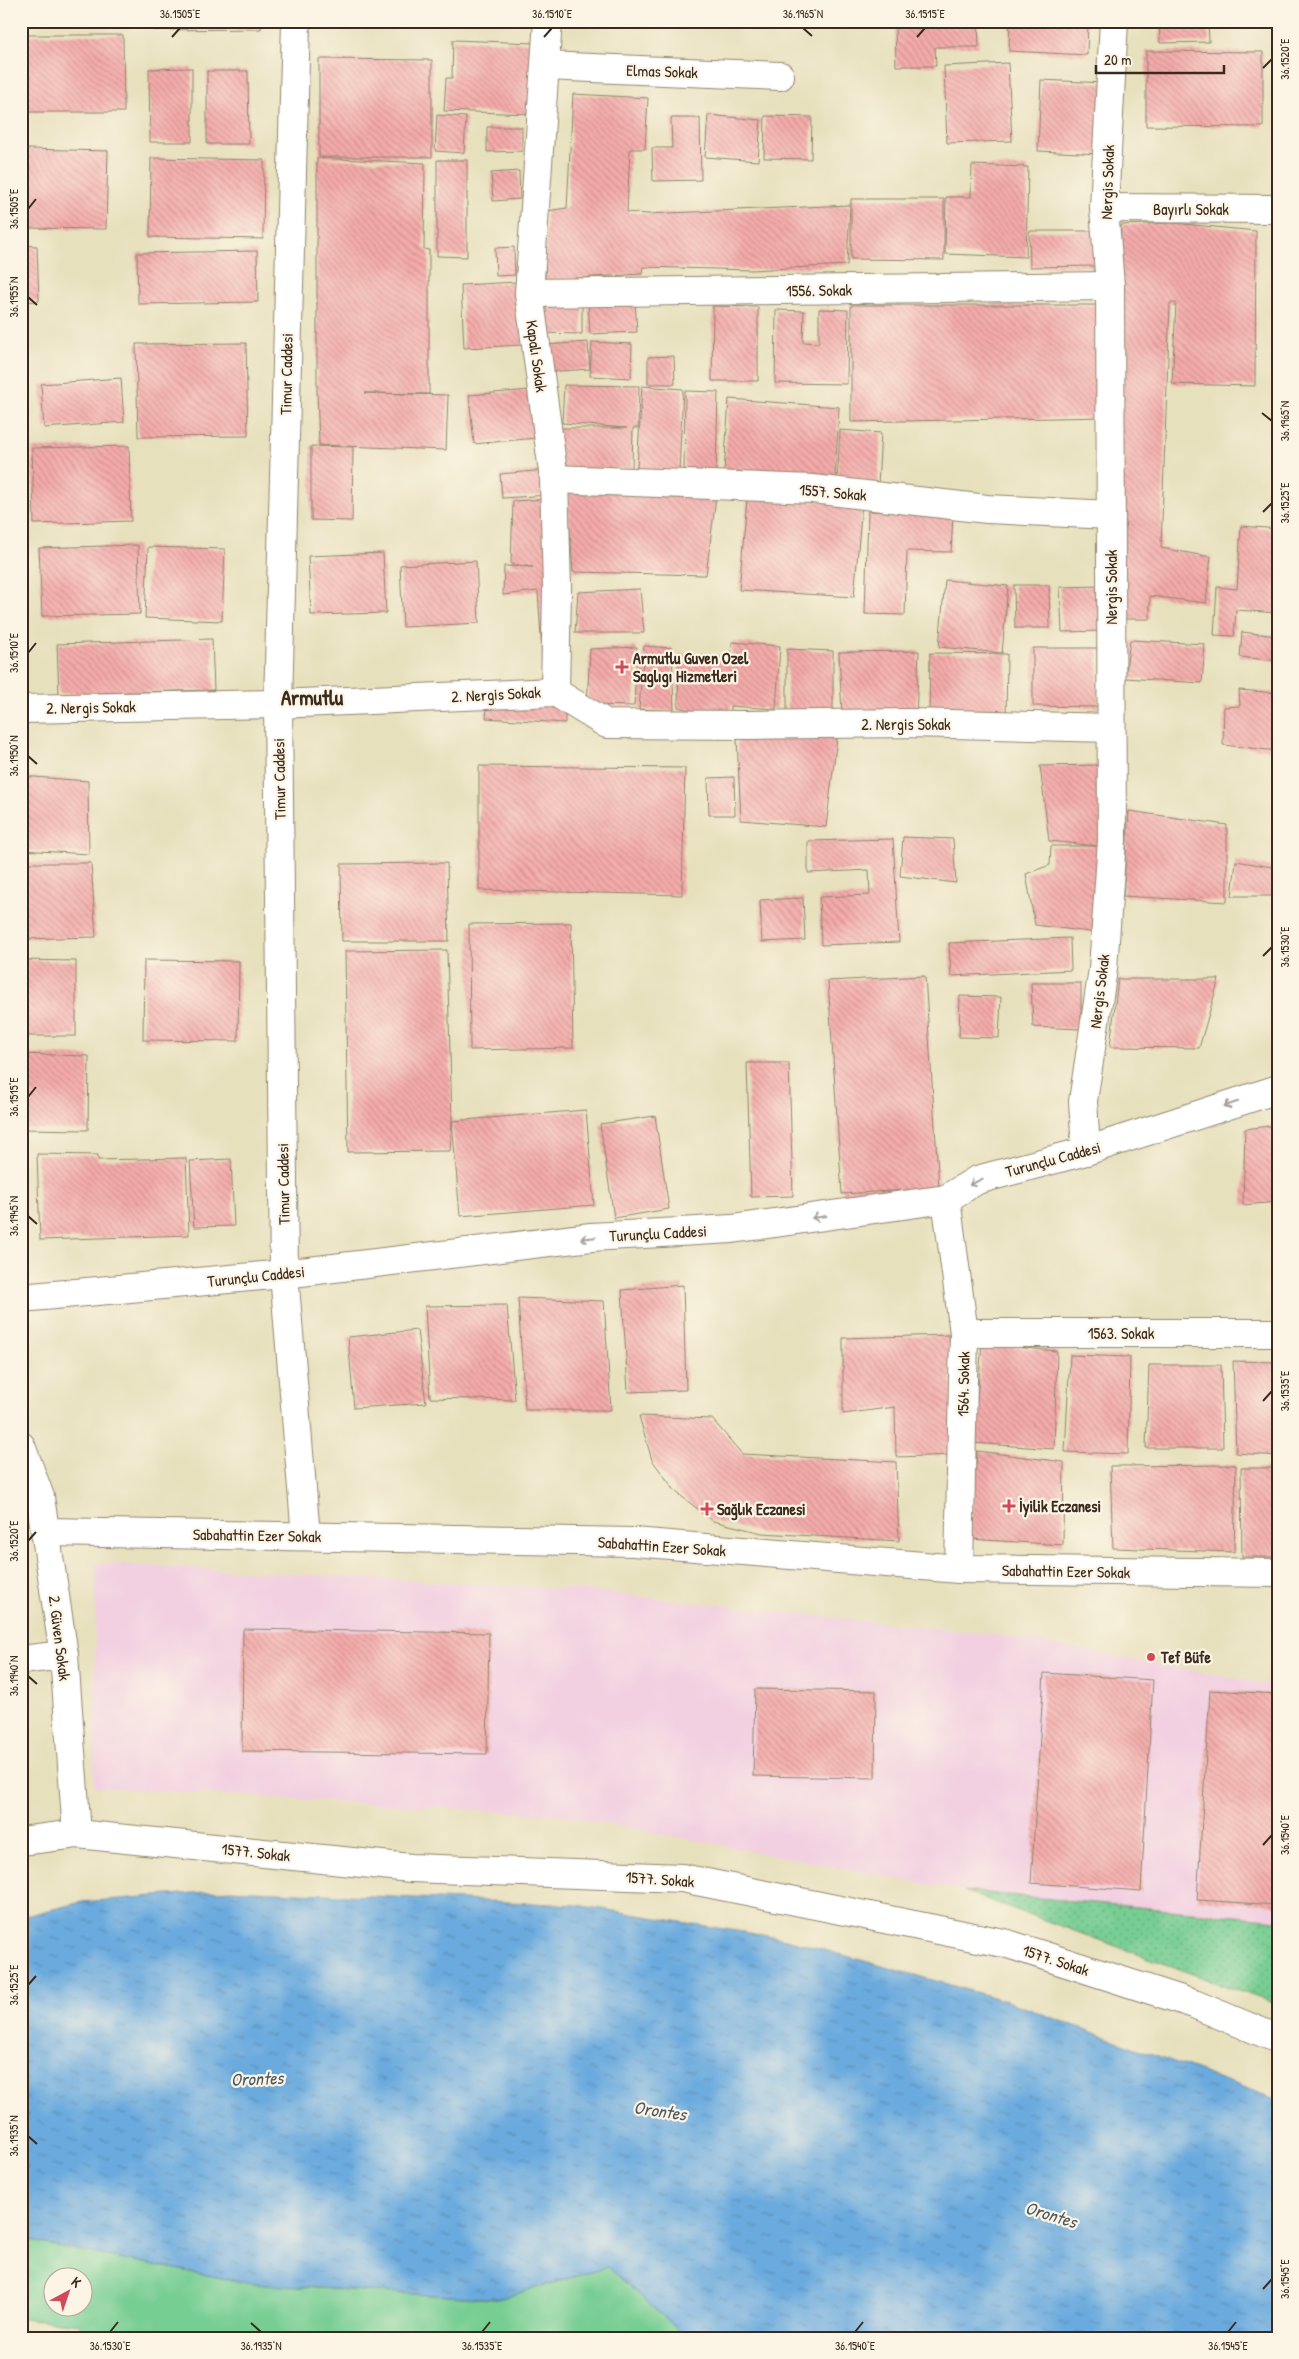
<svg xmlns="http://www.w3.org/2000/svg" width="1299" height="2359" viewBox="0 0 1299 2359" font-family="'Patrick Hand',sans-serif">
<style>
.built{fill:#f2cfe1}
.grass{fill:#77ce93;stroke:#597c58;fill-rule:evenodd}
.park{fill:url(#park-dots);stroke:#597c58}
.water{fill:url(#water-ripples);stroke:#536a7e}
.building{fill:url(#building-back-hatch)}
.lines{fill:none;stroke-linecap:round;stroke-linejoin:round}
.minor-casing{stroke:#91856e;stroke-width:30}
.tertiary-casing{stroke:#91856e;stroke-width:30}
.minor{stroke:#fff;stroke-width:28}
.tertiary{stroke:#fff;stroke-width:28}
.oneway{stroke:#a79f9a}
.ticks{fill:none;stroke:#3b2a1e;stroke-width:2}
.poi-dot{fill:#d1495b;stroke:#fcf5e5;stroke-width:2}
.labels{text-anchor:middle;stroke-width:4.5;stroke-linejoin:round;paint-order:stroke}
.street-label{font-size:16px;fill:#3b2a1e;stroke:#fcf5e5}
.poi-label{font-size:16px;font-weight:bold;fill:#3b2a1e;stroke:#fcf5e5;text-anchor:start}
.water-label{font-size:18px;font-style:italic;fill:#4c5761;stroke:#fcf5e5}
.district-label{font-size:21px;font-weight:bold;fill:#3b2a1e;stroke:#fcf5e5}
.neatline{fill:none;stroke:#3b2a1e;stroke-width:2}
.ticks-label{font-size:12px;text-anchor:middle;fill:#3b2a1e}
</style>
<defs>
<pattern id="park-dots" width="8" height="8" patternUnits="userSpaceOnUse" patternTransform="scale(1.25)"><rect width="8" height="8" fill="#77ce93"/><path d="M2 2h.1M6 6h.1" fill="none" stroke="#63a777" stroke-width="1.8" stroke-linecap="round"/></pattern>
<pattern id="water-ripples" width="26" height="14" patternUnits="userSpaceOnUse" patternTransform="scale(1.25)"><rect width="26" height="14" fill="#6baade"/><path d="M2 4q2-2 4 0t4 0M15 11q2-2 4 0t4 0" fill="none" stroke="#598bb3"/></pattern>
<pattern id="building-back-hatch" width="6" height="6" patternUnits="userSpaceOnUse" patternTransform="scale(1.25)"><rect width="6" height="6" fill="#f5acab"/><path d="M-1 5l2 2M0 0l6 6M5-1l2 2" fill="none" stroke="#c88c8b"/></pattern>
</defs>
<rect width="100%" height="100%" fill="#fcf5e5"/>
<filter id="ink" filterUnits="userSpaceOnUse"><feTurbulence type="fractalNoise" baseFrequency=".02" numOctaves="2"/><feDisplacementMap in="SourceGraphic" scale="10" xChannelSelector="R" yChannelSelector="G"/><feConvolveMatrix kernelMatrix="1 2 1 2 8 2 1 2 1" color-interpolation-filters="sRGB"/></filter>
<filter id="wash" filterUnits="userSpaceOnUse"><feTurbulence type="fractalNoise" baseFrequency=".0096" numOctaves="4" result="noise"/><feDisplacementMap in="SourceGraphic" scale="20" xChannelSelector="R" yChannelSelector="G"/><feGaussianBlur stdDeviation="1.12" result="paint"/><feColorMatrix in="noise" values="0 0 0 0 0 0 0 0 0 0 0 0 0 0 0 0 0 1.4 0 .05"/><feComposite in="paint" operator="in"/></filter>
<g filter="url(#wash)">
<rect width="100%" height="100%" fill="#e7e0bd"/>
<path class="built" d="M96,1563L569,1589L1005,1636L1278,1686V1920L964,1891L562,1815L94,1787Z"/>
<path class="grass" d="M21,2239L253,2284L497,2299L608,2267L688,2338H83L80,2324L21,2318ZM52,2276H82V2306H52Z"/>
<path class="park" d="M964,1891L1278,1920V2005Z"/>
<path class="water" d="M231,1890L577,1905L786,1939L1007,2001L1278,2100V2338H688L608,2267L497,2299L253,2284L21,2239V1917L82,1902Z"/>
<g id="blocks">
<g class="building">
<path d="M154,21H261V29L154,30Z"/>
<path d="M895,21H978L979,47H935L936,66H896Z"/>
<path d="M1010,21H1088L1087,55L1009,51Z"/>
<path d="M1159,21H1208L1209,42L1160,43Z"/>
<rect x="1267" y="21" width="11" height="4"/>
<path d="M21,35H123L124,112H21Z"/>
<path d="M453,40L534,43L532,114L444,111L446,78H452Z"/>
<path d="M1146,51L1263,52V127L1146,126Z"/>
<path d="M319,59L432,60V157H319Z"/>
<path d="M1008,63L1012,141L947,143L944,66Z"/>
<path d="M192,68V142H150L149,69Z"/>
<path d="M207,71H248L249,144H207Z"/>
<path d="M1041,80L1104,83L1101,154L1038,151Z"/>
<path d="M573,94L648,98L645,149H630L627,212L647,214L850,205L847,265L752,270L643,267L642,274L545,280L546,211L567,208Z"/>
<path d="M437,115L466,117L464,153L435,151Z"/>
<path d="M708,115L761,120L758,161L705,157Z"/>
<path d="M765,116L812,117L811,159L764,158Z"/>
<path d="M671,118H700L701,180L653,181L652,148H672Z"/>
<path d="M487,127H522V151L487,152Z"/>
<path d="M27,149L108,151L106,229L25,228Z"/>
<path d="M151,158L264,160L263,239L150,237Z"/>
<path d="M317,158L425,163L424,249L429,250V394L365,393L448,395L446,450L319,445L317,391Z"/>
<path d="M437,160H467V257L437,256Z"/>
<path d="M972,165L1028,167L1026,257L945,254L946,197H971Z"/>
<path d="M519,171L520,199L493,201L491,173Z"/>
<path d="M851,199H944V260L851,259Z"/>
<path d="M1173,223L1256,231L1255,386L1172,384L1176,303H1170L1161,548L1211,557L1206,603L1150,596V619H1118L1114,417L1121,225Z"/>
<path d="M1029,231H1094L1095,266L1030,267Z"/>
<path d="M21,245L37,246L39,301L21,302Z"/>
<path d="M514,247L515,275L496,276L495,248Z"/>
<path d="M257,251L258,302L138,304L137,253Z"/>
<path d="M518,282L523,345L464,348L461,285Z"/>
<path d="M635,300L637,332L590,334L588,303Z"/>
<path d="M540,301L582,302V334L540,333Z"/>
<path d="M851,305H1105L1106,417L851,422Z"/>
<path d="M713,306L758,307V381H712Z"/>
<path d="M819,309L848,310L847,384L775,383L776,310L804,311L803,342L819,343Z"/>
<path d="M588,342L590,369L545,372L544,345Z"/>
<path d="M592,342L632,344L631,378L590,376Z"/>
<path d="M246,343L248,436L138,437L136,344Z"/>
<path d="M674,356L675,384H648V357Z"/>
<path d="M121,378L124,422L44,428L41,384Z"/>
<path d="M564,385L639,386L638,428H633L632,468L554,472L555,428H627L562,423Z"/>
<path d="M642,386L683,389L679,472L637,469Z"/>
<path d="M531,390L536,438L474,444L469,395Z"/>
<path d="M685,391L718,392L716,472L684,471Z"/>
<path d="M729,399L839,407L835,479L724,472Z"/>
<path d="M840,430L881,433L878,485L837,483Z"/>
<path d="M129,446L131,521L34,524L32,448Z"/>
<path d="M311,446L353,447L352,521L311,520Z"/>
<path d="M547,470L550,495L502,498L500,474Z"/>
<path d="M567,488L716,497L706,575L573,572Z"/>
<path d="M548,499L567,567L565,723L486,718L488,689L544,681L538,591L503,595L504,566L533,567L511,564L513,501Z"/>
<path d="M747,499L862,503L854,597L739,590Z"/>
<path d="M868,511L953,515L951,552L907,551L905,615L865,614Z"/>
<path d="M1241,526L1278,529V613L1236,610L1234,636L1214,635L1217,587L1237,589Z"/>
<path d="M138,545L140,614L42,616L39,548Z"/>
<path d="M148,547L225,549L222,621L145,618Z"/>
<path d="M383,553L386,613L311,615L308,556Z"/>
<path d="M476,561L479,623L403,627L400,565Z"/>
<path d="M945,580L1008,586L1002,653L939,647Z"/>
<path d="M1014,585H1049L1050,628H1015Z"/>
<path d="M1102,586L1103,631L1062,632L1060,587Z"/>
<path d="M640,589L644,633H575L578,592Z"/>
<path d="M1242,632L1278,636V661L1240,657Z"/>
<path d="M212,639L214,690L59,694L57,644Z"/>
<path d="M1130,640L1205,644L1202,683L1125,678Z"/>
<path d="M732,642L780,646L776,709L730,706V720L678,707L679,654L731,658Z"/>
<path d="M644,646L672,648L674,711L639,709Z"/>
<path d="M637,647L634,706L587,705L590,649Z"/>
<path d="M1033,648H1098V707L1033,706Z"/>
<path d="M787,649L833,651V712L787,714Z"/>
<path d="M919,651L916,716L842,715L839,652Z"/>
<path d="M930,653L1007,654L1006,718L929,716Z"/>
<path d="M1239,690L1278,693V751L1223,745L1224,707L1240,706Z"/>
<path d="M838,730L826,827L741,820L737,739Z"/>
<path d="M1102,765L1098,933L1035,925L1026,874L1050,865L1051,846H1098L1049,841L1040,766Z"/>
<path d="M479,766L685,768L682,895L479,890Z"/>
<path d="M21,776L88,781L89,854L21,850Z"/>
<path d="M734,777L735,815H709L708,778Z"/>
<path d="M1129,811L1227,825V902L1123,896Z"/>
<path d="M903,837L953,839L956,883L900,876Z"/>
<path d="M893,839L899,942L821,945L819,897L870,895L869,870L808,873V841Z"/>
<path d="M1236,861L1278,868V896H1232Z"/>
<path d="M21,863H91L96,937L21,939Z"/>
<path d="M447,863L449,941H342L341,864Z"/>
<path d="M803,898L805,940L762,942L760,900Z"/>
<path d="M571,923L573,1048L470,1050L469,924Z"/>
<path d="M1070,938L1071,970L951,976L949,943Z"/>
<path d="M447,950L452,1121L450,1151L348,1152L345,951Z"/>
<path d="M21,960L76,961V1036H21Z"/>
<path d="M144,960L239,961L238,1041L143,1040Z"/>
<path d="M925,976L939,1188L842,1194L828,981Z"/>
<path d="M1118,979H1219L1199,1048L1110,1047Z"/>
<path d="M1031,983H1081V1029L1033,1027Z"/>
<path d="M960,996L1001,997L999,1038L959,1037Z"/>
<path d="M21,1054L89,1056L88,1130L21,1129Z"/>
<path d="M747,1063H789L793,1196L751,1197Z"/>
<path d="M586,1110L594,1205L460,1216L452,1121Z"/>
<path d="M655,1116L669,1209L614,1218L600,1124Z"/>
<path d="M1278,1125V1202L1243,1205L1245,1129Z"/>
<path d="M37,1154L98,1155V1160L186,1158L189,1235L40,1240Z"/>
<path d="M231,1159L234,1226L194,1227L190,1161Z"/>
<path d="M683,1285L686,1390L628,1392L622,1290Z"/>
<path d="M518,1298L604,1301L611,1410H525Z"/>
<path d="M507,1305L515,1400L430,1398L425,1306Z"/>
<path d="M417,1330L426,1403L354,1408L348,1337Z"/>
<path d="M949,1335L956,1455L896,1457L895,1407L843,1414V1338Z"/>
<path d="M982,1344L1057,1351L1054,1449L973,1443Z"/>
<path d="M1070,1355L1130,1357L1128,1454L1065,1452Z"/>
<path d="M1233,1361L1278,1362V1456L1236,1453Z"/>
<path d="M1149,1365H1221L1223,1448H1146Z"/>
<path d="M639,1416L712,1419L742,1454L896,1462L899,1541L762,1533L713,1521L676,1492L652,1460Z"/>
<path d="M977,1451L1064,1462L1063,1545L970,1539Z"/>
<path d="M1236,1465L1234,1552L1113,1548L1110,1466Z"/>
<path d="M1241,1468H1278V1557H1242Z"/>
<path d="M243,1629L489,1633L487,1754L242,1751Z"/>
<path d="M1044,1673L1153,1680L1141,1891L1031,1883Z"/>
<path d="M755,1689L876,1691L875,1778L753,1776Z"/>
<path d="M1210,1690L1278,1694V1905L1197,1900Z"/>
</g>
</g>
</g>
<g filter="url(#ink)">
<use href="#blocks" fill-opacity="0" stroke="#91856e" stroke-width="1"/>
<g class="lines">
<g class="minor-casing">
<g id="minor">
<path d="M296,21L278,704L284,1274L306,1536"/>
<path d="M548,21L529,293L554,479L557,588L555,692"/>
<path d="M545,66L780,76"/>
<path d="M1104,208L1278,209"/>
<path d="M529,293L1110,286"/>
<path d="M554,479L813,489L987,509L1111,515"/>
<path d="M21,709L278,704L555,692L607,724L745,725L909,723L1111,728"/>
<path d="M1086,1151L1083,1101L1103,969L1112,840L1110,286L1104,208L1114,21"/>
<path d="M946,1199L964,1333L959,1569"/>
<path d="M964,1333H1278"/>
<path d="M21,1446L40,1497L64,1655L77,1834"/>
<path d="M45,1532L634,1542L959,1569L1278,1573"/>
<path d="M21,1660L64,1655"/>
<path d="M21,1841L77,1834L411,1868L682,1878L1008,1944L1194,2004L1278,2039"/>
</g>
</g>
<g class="tertiary-casing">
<path id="tertiary" d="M21,1298L284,1274L591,1237L732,1229L946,1199L977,1180L1086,1151L1278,1089"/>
</g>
<use href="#minor" class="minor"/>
<use href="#tertiary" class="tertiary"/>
</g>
<defs><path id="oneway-shaft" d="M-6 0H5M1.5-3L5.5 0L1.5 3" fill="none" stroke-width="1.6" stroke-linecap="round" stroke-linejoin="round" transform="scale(1.25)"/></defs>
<g class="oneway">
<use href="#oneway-shaft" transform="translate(1231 1104) rotate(162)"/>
<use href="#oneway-shaft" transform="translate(976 1182) rotate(154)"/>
<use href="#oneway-shaft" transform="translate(819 1217) rotate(172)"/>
<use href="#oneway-shaft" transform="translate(588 1238) rotate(174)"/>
</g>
</g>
<path class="ticks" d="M803,28L812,36M172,37L180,28M544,37L552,28M917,37L925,28M1263,68L1272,59M28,209L36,199M28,297L37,305M1262,413L1272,421M1263,512L1272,503M28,653L36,643M28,756L37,764M1263,956L1272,947M28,1097L36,1087M28,1216L37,1224M1263,1401L1272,1391M28,1541L36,1532M28,1676L37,1684M1263,1845L1272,1835M28,1985L36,1976M28,2136L37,2144M1263,2289L1272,2279M251,2323L261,2332M110,2332L118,2322M482,2332L490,2322M855,2332L863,2322M1228,2332L1236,2322"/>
<g class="poi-dot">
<path d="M619.5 659.5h5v5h5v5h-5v5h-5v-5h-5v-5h5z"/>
<path d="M1006.5 1498.5h5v5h5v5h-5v5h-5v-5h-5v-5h5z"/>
<path d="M704.5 1501.5h5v5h5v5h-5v5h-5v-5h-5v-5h5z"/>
<circle cx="1151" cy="1657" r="5"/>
</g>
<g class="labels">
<g class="street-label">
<text transform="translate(662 71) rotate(2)" y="6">Elmas Sokak</text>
<text transform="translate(1107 182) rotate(-88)" y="6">Nergis Sokak</text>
<text x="1191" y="215">Bayırlı Sokak</text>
<text transform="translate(819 290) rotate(-1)" y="6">1556. Sokak</text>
<text transform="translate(537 356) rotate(82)" y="6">Kapalı Sokak</text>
<text transform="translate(286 374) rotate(-89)" y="6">Timur Caddesi</text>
<text transform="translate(833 492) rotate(5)" y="6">1557. Sokak</text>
<text transform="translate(1111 587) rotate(-90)" y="6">Nergis Sokak</text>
<text transform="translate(496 694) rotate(-3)" y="6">2. Nergis Sokak</text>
<text transform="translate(91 707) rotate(-1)" y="6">2. Nergis Sokak</text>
<text x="906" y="730">2. Nergis Sokak</text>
<text transform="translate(279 779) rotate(-91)" y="6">Timur Caddesi</text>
<text transform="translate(1099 991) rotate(-83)" y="6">Nergis Sokak</text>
<text transform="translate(1053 1159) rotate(-15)" y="6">Turunçlu Caddesi</text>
<text transform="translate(283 1184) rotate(-91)" y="6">Timur Caddesi</text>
<text transform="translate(658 1233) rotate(-3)" y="6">Turunçlu Caddesi</text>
<text transform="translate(256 1276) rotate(-6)" y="6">Turunçlu Caddesi</text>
<text x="1121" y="1339">1563. Sokak</text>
<text transform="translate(963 1384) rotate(-89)" y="6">1564. Sokak</text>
<text transform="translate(257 1535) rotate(1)" y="6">Sabahattin Ezer Sokak</text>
<text transform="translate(662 1546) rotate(4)" y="6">Sabahattin Ezer Sokak</text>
<text transform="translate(1066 1571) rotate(1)" y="6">Sabahattin Ezer Sokak</text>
<text transform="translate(60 1638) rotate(83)" y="6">2. Güven Sokak</text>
<text transform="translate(256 1852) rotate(6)" y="6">1577. Sokak</text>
<text transform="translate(660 1879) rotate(4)" y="6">1577. Sokak</text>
<text transform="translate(1056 1960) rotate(18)" y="6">1577. Sokak</text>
</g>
<g class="poi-label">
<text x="633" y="664">Armutlu Guven Ozel<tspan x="633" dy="18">Saglıgı Hizmetleri</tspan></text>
<text x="1019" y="1512">İyilik Eczanesi</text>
<text x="717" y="1515">Sağlık Eczanesi</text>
<text x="1161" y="1663">Tef Büfe</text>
</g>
<g class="water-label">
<text transform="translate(257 2079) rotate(-2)" y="6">Orontes</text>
<text transform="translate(660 2111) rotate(8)" y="6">Orontes</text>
<text transform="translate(1051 2215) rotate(17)" y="6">Orontes</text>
</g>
<g class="district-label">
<text x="312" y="705">Armutlu</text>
</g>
</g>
<rect width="1299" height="2359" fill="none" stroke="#fcf5e5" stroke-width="55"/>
<g transform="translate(68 2292) rotate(40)"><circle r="24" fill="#fcf5e5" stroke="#afa495"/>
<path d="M0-4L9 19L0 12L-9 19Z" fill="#d1495b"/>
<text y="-8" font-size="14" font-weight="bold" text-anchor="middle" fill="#3b2a1e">K</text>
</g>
<path d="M1096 65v8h128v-8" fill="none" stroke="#3b2a1e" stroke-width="2.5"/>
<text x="1104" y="65" font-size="15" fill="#3b2a1e" stroke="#fcf5e5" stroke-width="4" paint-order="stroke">20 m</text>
<rect x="28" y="28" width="1244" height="2304" class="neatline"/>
<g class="ticks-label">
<text x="180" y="18">36.1505°E</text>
<text x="552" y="18">36.1510°E</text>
<text x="803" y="18">36.1965°N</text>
<text x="925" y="18">36.1515°E</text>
<text transform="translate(1285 59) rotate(-90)" y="4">36.1520°E</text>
<text transform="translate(14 209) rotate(-90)" y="4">36.1505°E</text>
<text transform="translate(14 297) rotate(-90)" y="4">36.1955°N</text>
<text transform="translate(1285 421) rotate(-90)" y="4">36.1965°N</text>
<text transform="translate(1285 503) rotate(-90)" y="4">36.1525°E</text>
<text transform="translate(14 653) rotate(-90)" y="4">36.1510°E</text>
<text transform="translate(14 756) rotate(-90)" y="4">36.1950°N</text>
<text transform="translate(1285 947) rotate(-90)" y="4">36.1530°E</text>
<text transform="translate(14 1097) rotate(-90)" y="4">36.1515°E</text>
<text transform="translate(14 1216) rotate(-90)" y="4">36.1945°N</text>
<text transform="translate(1285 1391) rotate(-90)" y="4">36.1535°E</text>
<text transform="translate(14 1541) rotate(-90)" y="4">36.1520°E</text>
<text transform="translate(14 1676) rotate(-90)" y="4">36.1940°N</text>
<text transform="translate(1285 1835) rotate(-90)" y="4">36.1540°E</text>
<text transform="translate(14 1985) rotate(-90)" y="4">36.1525°E</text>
<text transform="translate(14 2136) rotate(-90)" y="4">36.1935°N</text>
<text transform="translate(1285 2279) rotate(-90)" y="4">36.1545°E</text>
<text x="110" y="2350">36.1530°E</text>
<text x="261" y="2350">36.1935°N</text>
<text x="482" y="2350">36.1535°E</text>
<text x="855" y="2350">36.1540°E</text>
<text x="1228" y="2350">36.1545°E</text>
</g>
</svg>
